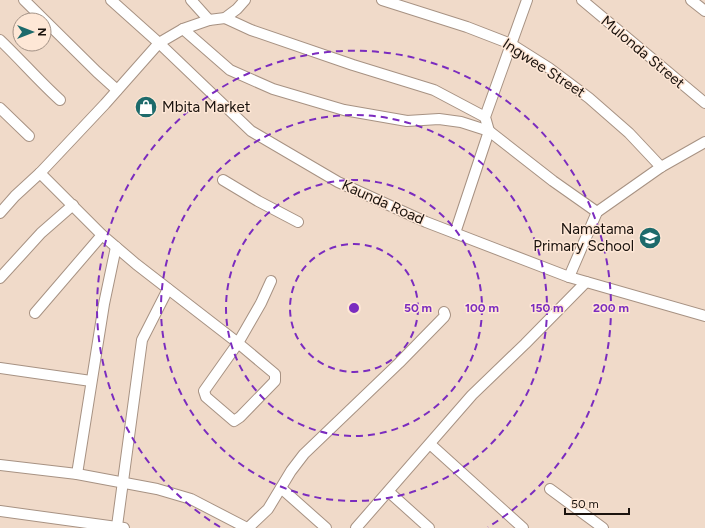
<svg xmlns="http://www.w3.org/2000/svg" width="705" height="528" viewBox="0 0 705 528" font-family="Figtree,sans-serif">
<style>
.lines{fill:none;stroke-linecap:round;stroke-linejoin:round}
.minor-casing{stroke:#a79283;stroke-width:12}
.minor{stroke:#fff;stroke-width:10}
.ring{fill:none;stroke:#7b2cbf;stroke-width:2;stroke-dasharray:7 5}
.labels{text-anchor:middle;stroke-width:3;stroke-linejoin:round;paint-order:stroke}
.street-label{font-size:15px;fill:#1b130e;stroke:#fee7d6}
.poi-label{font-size:15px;fill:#1b130e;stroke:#fee7d6;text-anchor:start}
.centre{fill:#7b2cbf;stroke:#fee7d6;stroke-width:2}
.ring-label{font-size:12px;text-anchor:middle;font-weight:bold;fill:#7b2cbf;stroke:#fee7d6;stroke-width:3;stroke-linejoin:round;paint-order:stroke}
</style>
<rect width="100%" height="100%" fill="#f0dac9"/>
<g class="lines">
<g class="minor-casing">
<g id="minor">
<path d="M24,0L97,72L117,90"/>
<path d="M111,0L159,43L251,131L338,182L426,222L569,277L705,316"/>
<path d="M191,0L209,20"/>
<path d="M245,0L237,9L225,18L209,20L183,29L159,43L105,104L40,173L102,235L136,264L238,343L275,374V381L240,417L234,421L206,397L204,391L238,343L261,303L271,281"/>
<path d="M382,0L467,27L511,44L549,68L589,98L629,133L661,167"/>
<path d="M582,0L705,103"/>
<path d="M691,0L705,11"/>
<path d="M225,18L251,30L353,65L434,90L485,117"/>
<path d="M183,29L230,70L273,89L344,110L407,121L439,119L461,122L489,131L553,181L597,212"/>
<path d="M0,40C20,59 39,81 60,100"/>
<path d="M0,108L29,136"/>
<path d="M223,180L258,201L298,222"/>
<path d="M0,213L15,196L40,173"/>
<path d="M455,233L489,131L485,117L527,0"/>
<path d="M569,277L597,212L661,167L705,142"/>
<path d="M0,278L41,233L73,205"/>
<path d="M35,313L102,235"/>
<path d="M0,368L91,381"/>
<path d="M430,444L523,528"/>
<path d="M0,465L77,474L157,489L191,499L247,528"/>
<path d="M77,474L104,304L116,247"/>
<path d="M281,488L326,528"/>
<path d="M550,489L603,528"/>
<path d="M389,492L429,528"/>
<path d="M0,511L124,528"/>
<path d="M117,526L142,340L168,289"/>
<path d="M248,528L268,509L291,471L304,454L399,363L444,317L445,315L444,312"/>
<path d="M356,528L472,395L525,344L586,282"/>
</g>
</g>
<use href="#minor" class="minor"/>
</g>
<g class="ring">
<circle cx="354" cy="308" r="64"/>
<circle cx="354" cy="308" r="128"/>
<circle cx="354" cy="308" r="193"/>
<path d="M220 527A257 257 0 1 1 488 527"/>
</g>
<defs>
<g id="shop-disc" transform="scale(1.15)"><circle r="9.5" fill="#1d6a6b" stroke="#fee7d6"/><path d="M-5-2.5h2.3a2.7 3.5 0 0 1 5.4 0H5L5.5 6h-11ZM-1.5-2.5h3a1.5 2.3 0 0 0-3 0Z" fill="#fff"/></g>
<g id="school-disc" transform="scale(1.15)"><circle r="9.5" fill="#1d6a6b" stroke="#fee7d6"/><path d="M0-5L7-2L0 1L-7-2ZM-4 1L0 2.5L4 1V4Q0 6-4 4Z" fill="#fff"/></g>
</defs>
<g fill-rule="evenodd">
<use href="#shop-disc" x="146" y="107"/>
<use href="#school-disc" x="650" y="238"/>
</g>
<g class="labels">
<g class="street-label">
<text transform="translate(643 52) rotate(40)" y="5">Mulonda Street</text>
<text transform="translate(544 68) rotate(33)" y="5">Ingwee Street</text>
<text transform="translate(383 202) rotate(24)" y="5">Kaunda Road</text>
</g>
<g class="poi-label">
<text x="162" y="112">Mbita Market</text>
<text x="634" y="234" text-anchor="end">Namatama<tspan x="634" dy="17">Primary School</tspan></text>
</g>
</g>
<circle cx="354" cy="308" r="6" class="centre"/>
<g class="ring-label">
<text x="418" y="312">50 m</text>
<text x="482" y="312">100 m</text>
<text x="547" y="312">150 m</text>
<text x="611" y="312">200 m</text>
</g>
<g transform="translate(32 32) rotate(90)"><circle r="19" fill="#fee7d6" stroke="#a39286"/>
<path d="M0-3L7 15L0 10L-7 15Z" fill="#1d6a6b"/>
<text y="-6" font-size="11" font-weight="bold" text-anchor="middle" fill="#1b130e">N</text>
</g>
<path d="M565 508v6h64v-6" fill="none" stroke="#1b130e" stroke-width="2"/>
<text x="571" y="508" font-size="12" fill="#1b130e" stroke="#fee7d6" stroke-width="3" paint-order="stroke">50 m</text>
</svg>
